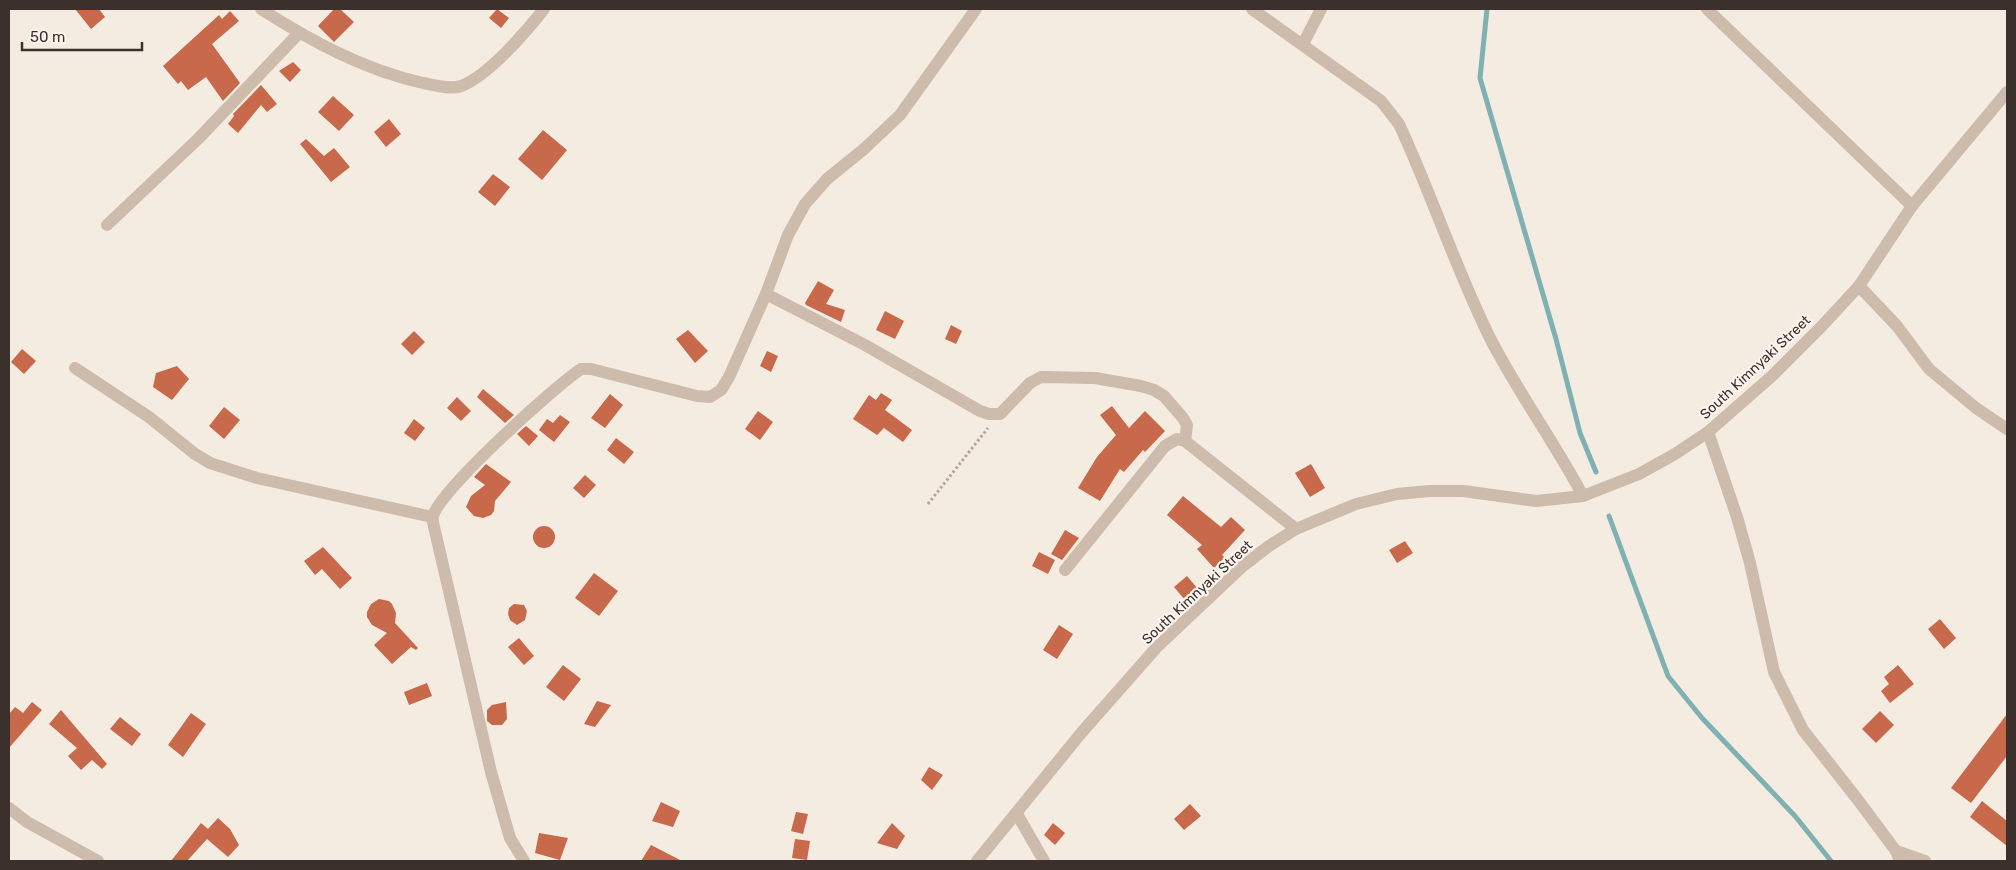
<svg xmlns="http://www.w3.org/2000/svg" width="2016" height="870" viewBox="0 0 2016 870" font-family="Rubik,sans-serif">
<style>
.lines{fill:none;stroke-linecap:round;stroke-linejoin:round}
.stream{stroke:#7fb0b2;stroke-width:5}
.building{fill:#c8694b}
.path{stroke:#b9a596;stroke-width:3;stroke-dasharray:2.5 2.5;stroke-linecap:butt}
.street{stroke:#cdbbac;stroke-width:12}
.labels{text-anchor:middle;stroke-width:4.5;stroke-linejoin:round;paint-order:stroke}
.street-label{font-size:14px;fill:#3b302b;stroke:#fbf5ee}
</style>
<rect width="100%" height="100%" fill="#f4ebe1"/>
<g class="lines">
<g class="stream">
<path d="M1487,9L1480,78L1556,339L1580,433L1596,472"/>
<path d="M1609,516L1668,676L1702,718L1795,816L1831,861"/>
</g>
</g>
<g class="building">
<path d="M75,9H99L105,17L91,29Z"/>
<path d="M334,9H340L354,22L334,42L318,26Z"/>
<path d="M497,9L509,18L501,28L489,18Z"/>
<path d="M230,11L239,21L212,44L240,83L223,101L206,77L188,90L181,81L178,84L163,66L219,15L222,19Z"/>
<path d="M293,62L301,70L290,82L279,71Z"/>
<path d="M261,85L277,104L267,112L261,105L238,133L228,124L234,116L233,114Z"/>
<path d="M333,96L354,115L339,131L318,112Z"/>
<path d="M389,119L401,134L386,147L374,132Z"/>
<path d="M543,130L567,150L542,180L518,159Z"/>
<path d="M306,139L324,156L334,148L350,167L331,182L300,144Z"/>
<path d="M493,174L510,187L495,206L478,192Z"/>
<path d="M818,281L834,290L826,304L845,310L841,322L806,305L805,303Z"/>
<path d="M885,311L904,321L895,339L876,330Z"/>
<path d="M951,325L962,331L956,344L945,339Z"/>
<path d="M688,330L708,351L695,363L676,339Z"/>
<path d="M414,331L425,342L412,355L401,344Z"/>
<path d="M22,349L36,361L24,374L11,362Z"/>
<path d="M767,351L778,356L771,372L760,366Z"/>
<path d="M177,366L189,379L172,400L153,387L156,373Z"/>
<path d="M483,389L514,415L505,423L477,397Z"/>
<path d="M881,393L892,400L885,410L912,430L903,442L884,428L877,435L853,419L869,395L876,400Z"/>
<path d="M610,394L623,405L605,428L591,418Z"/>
<path d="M457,397L471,411L461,421L447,408Z"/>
<path d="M1112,406L1129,428L1145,411L1165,431L1145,452L1143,450L1124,472L1120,469L1100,501L1078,488L1097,457L1116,435L1100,415Z"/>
<path d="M224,407L240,420L224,439L209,426Z"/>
<path d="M758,411L773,422L760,440L745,429Z"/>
<path d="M560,415L570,422L554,442L539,430L547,419L553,423Z"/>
<path d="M414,419L425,428L415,441L404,433Z"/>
<path d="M526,426L538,436L529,446L517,434Z"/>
<path d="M616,438L634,452L624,464L607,450Z"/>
<path d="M486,464L511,482L495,501L494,511L491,515L483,518L474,516L466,507L471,496L485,485L474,477Z"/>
<path d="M1311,464L1325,488L1310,497L1295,473Z"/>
<path d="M585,475L596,485L584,498L573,488Z"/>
<path d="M1183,496L1221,527L1231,517L1245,530L1222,555L1225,558L1214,568L1197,549L1202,545L1167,515Z"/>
<circle cx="544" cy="537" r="11"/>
<path d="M1065,530L1079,538L1062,560L1051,554Z"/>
<path d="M1405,541L1413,553L1397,563L1389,550Z"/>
<path d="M323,547L352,578L340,589L322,569L315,575L304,561Z"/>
<path d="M1039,552L1055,560L1048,574L1032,566Z"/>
<path d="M594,573L618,591L599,616L575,598Z"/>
<path d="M1187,576L1198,589L1185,600L1174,587Z"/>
<path d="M379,599L389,601L392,604L396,613L395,623L418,648L416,650L411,647L392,664L374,645L387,633L372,625L367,617V612L371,604Z"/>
<path d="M514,604L524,605L527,611L525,620L517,625L510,620L508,614L509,608Z"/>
<path d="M1940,619L1956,638L1944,649L1928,629Z"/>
<path d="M1059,625L1073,634L1057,659L1043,650Z"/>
<path d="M519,638L534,656L524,665L508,647Z"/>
<path d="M563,665L581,679L564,701L546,687Z"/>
<path d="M1898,665L1914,684L1890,703L1881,691L1889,684L1884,677Z"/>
<path d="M427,683L432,696L409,705L404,692Z"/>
<path d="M597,701L611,705L595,727L584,724Z"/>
<path d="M32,702L42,710L9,748V714L15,707L23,713Z"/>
<path d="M506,702L507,719L502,725H492L487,721V710L492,705Z"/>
<path d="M61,710L107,764L102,769L92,760L81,770L68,756L77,748L49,724Z"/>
<path d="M1880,711L1894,725L1876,743L1862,729Z"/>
<path d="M191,713L206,724L183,757L168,745Z"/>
<path d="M2007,714V756L1971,803L1951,788Z"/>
<path d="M120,717L141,734L132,746L110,729Z"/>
<path d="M929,767L943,775L932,790L921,780Z"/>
<path d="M1982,801L2007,821V846L1970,817Z"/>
<path d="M661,802L680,811L673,827L652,821Z"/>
<path d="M1190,804L1201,816L1184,830L1174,819Z"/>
<path d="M796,812L808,814L803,834L791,831Z"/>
<path d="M218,818L230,829L239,845L228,857L207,839L187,861H171L201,823L208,829Z"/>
<path d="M892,823L905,836L897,849L877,843Z"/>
<path d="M1053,823L1065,833L1055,845L1044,835Z"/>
<path d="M539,833L568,838L560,860L535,853Z"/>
<path d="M795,839L810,841L807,860L792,858Z"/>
<path d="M651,845L682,861H641Z"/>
</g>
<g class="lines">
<path class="path" d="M928,504L988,428"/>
<g class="street">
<path d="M261,9C311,41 364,70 423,83C434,85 450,90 461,86C488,76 526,32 544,9"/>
<path d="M1252,9L1381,101L1399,124C1432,195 1456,270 1491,340C1519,394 1555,443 1583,496"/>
<path d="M1707,9L1912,206"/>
<path d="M1303,44L1321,9"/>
<path d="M107,225L199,138L299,33"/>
<path d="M1859,286L1897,326L1929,369L1976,408L2007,429"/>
<path d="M766,294L865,345L980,411L989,414H1000L1030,383L1041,377L1095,378L1141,386L1154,390L1164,396L1183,418L1187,425L1185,441"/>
<path d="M75,368L149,417L195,454L210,463L257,478L432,517"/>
<path d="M1708,432L1737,517L1750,563L1774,672L1803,730L1858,800L1896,851L1900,861"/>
<path d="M1065,570L1165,446L1177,439L1185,441L1296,529"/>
<path d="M9,808L27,822L98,861"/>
<path d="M1017,814L1044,861"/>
<path d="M1896,851L1925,861"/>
<path d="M524,861L510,838L491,772L435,531C434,527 432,520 433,516C440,490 554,387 581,369H591L697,396L710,397L721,390L729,377L766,294L788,235L805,204L827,179L864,149L900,115L976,9"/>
<path d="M977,861L1082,732L1157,647L1243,566L1269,546L1296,529L1356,504L1397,494L1430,491H1463L1536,501L1583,496L1639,474L1675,454L1708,432L1772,376L1821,327L1859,286L1912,206L2007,92"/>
</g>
</g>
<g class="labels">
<g class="street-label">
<text transform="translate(1755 367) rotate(-43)" y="5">South Kimnyaki Street</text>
<text transform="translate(1197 592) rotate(-43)" y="5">South Kimnyaki Street</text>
</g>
</g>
<rect width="2016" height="870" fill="none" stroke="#3b302b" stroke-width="20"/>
<path d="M22 42v8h120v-8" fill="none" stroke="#3b302b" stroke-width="2.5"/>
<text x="30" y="42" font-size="15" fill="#3b302b" stroke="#fbf5ee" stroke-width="4" paint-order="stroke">50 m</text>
</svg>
